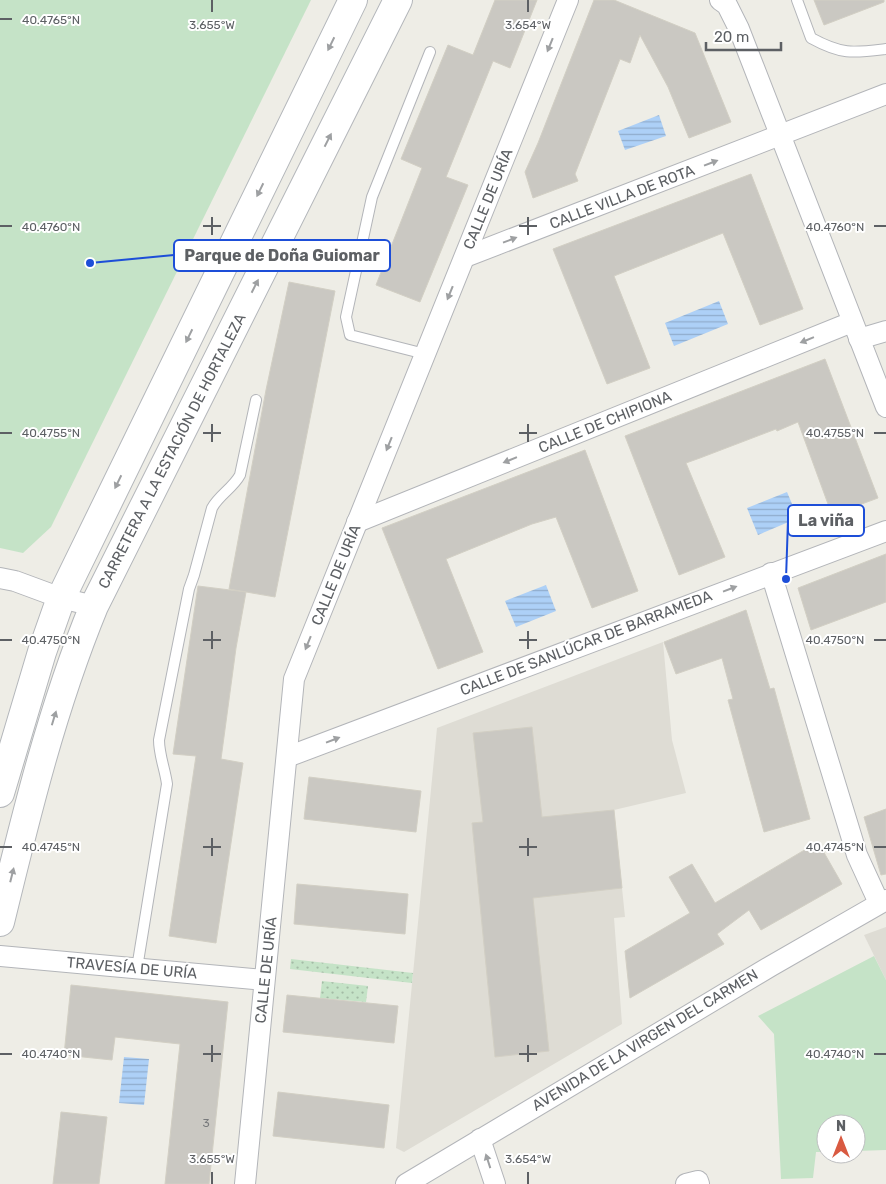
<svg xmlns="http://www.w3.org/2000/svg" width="886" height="1184" viewBox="0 0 886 1184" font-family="Rubik,sans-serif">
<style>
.education{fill:#dedcd4}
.green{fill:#c5e3c7}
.garden{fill:url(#garden-dots)}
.water{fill:url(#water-rules)}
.building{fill:#cac8c2;stroke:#d2cfc4}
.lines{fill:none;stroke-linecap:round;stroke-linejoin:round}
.lane-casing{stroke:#b3b5b9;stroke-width:12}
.street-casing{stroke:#b3b5b9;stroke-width:22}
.secondary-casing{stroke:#b4b7bb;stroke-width:30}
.lane{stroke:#fff;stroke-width:10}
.street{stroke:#fff;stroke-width:20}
.secondary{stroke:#fff;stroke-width:28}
.oneway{fill:#9ea0a2}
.ticks{fill:none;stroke:#5d6064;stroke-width:2}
.labels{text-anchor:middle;stroke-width:4;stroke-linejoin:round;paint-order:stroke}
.number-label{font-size:12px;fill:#787a7c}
.street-label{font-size:15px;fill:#5d6064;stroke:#fff}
.ticks-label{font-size:12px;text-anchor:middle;fill:#5d6064;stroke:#fff;stroke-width:4;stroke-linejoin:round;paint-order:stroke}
.leader{fill:none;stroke:#1d4ed8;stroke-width:2}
.callout-dot{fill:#1d4ed8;stroke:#fff;stroke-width:2}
.callout{fill:#fff;stroke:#1d4ed8;stroke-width:2}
.callout-label{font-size:16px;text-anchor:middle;font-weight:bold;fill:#5d6064}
</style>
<defs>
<pattern id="garden-dots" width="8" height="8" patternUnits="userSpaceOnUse" patternTransform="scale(1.25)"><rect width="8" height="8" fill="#c5e3c7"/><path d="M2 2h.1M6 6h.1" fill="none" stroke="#a3bba5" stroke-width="1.8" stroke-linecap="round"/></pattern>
<pattern id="water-rules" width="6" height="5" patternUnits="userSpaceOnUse" patternTransform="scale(1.25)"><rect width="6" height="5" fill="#add0f7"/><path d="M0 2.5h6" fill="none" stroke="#90accc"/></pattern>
</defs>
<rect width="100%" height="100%" fill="#eeede6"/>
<g class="education">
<path d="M663,642L672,740L686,793L614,810L625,917L614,918L622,1024L404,1152L396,1148L437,728Z"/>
<path d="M886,927V980L864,935Z"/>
</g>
<g class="green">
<path d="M0,0H311L51,527L23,553L0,548Z"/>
<path d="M874,956L886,980V1150L856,1151V1124H826V1152H816L813,1178L781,1179L774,1034L758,1016Z"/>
</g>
<g class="garden">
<path d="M291,959L413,973L412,983L290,969Z"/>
<path d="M322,981L368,986L366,1002L320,998Z"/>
</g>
<g class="water">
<path d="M659,115L666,136L625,150L618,131Z"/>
<path d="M719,301L728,324L674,346L665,323Z"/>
<path d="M787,492L798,518L758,535L747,508Z"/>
<path d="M546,585L556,611L516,627L505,601Z"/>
<path d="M124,1057L149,1059L144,1105L119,1103Z"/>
</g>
<g class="building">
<path d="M495,0H537L510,68L493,61L446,177L468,185L420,302L376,285L422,168L401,159L448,45L473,55Z"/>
<path d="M594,0H614L695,33L731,122L689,138L668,87L640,35L630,63L620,59L575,174L578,181L533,198L525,172L538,143Z"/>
<path d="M814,0H884V2L824,25Z"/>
<path d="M751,174L803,309L760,325L723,233L614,276L650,368L607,384L553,249Z"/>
<path d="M289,282L335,291L275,597L229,589L266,390Z"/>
<path d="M825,359L878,498L832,515L798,422L777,431L776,429L700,458L686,463L725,557L679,575L625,436Z"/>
<path d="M585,450L638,591L592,608L556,517L532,524L446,559L483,652L438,669L382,528Z"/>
<path d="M886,554V602L811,630L798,588Z"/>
<path d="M198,586L246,592L236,648L221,759L243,763L216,943L169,936L196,756L173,754Z"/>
<path d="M746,610L770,689L774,688L810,819L764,832L728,700L733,699L722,658L676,674L664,642Z"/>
<path d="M532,727L542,817L614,810L622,888L533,898L549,1051L495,1057L472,823L483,822L473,733Z"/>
<path d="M309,777L421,791L416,832L304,819Z"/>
<path d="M886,809V874L881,875L864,817Z"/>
<path d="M818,842L842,884L761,930L749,910L717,934L724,944L630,998L625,951L690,913L669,877L692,864L715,903Z"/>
<path d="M297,884L408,894L405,934L294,924Z"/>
<path d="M71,985L228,1002L209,1184H165L180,1044L115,1037L112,1060L64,1055Z"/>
<path d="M287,995L398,1006L394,1043L283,1032Z"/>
<path d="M278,1092L389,1105L384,1148L273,1136Z"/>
<path d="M61,1112L107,1117L99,1184H53Z"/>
</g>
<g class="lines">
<g class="lane-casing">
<g id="lane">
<path d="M797,0L811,38C842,55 853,53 886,49"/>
<path d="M425,354L350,335L346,317L372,197L430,52"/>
<path d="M137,968L167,784C165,769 159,755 159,740L189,589L194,575L212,508C219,495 233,488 240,475L256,400"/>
</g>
</g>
<g class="street-casing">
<g id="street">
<path d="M720,0L727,5L739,29L886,407"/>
<path d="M465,257L886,94"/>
<path d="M859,339L886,331"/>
<path d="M357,522L852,322"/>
<path d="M771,573L857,855L879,903"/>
<path d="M0,578L15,581L61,598L94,606"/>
<path d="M287,757L886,531"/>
<path d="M0,956L264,980"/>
<path d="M480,1139L495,1184"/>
<path d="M245,1184L294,679L568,0"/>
<path d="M406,1184L771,966L886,900"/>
<path d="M686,1184L698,1181L699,1184"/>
</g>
</g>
<g class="secondary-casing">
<g id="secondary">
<path d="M0,793L42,652L61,598L353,0"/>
<path d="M0,922C26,815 52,708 94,606L398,0"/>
</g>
</g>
<use href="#lane" class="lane"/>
<use href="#street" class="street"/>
<use href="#secondary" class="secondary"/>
</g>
<defs><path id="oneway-solid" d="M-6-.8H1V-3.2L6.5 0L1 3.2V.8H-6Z" transform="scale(1.25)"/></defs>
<g class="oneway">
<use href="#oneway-solid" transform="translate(331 44) rotate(116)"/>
<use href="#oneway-solid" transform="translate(550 45) rotate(112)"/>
<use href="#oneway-solid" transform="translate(328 140) rotate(-63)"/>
<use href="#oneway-solid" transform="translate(711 163) rotate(-21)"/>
<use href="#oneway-solid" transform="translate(260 190) rotate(116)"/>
<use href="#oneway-solid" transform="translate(510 240) rotate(-21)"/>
<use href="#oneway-solid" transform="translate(255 286) rotate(-63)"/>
<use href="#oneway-solid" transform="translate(450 293) rotate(112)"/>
<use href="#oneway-solid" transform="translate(189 336) rotate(116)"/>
<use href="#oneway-solid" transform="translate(807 340) rotate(158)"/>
<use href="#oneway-solid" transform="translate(389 444) rotate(112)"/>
<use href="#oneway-solid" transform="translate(510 460) rotate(158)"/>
<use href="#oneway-solid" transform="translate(118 482) rotate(116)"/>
<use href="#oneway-solid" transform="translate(730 589) rotate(-21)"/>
<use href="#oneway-solid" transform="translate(308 643) rotate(112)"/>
<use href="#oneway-solid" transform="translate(54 718) rotate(-73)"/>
<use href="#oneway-solid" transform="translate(333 740) rotate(-21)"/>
<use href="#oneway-solid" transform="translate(12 875) rotate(-76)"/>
<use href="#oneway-solid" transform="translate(488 1161) rotate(-108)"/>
</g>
<path class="ticks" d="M212,0V12M528,0V12M0,19H12M212,217V235M528,217V235M0,226H12M203,226H221M519,226H537M874,226H886M212,424V442M528,424V442M0,433H12M203,433H221M519,433H537M874,433H886M212,631V649M528,631V649M0,640H12M203,640H221M519,640H537M874,640H886M212,838V856M528,838V856M0,847H12M203,847H221M519,847H537M874,847H886M212,1045V1062M528,1045V1062M0,1054H12M203,1054H221M519,1054H537M874,1054H886M212,1172V1184M528,1172V1184"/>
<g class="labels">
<g class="number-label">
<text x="206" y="1127">3</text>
</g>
<g class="street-label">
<text transform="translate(622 197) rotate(-21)" y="5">CALLE VILLA DE ROTA</text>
<text transform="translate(488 199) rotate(-68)" y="5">CALLE DE URÍA</text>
<text transform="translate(605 422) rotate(-22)" y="5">CALLE DE CHIPIONA</text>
<text transform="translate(172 451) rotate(-63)" y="5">CARRETERA A LA ESTACIÓN DE HORTALEZA</text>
<text transform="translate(336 575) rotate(-68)" y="5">CALLE DE URÍA</text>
<text transform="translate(586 643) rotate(-21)" y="5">CALLE DE SANLÚCAR DE BARRAMEDA</text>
<text transform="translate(132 968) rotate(5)" y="5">TRAVESÍA DE URÍA</text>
<text transform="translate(266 970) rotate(-84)" y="5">CALLE DE URÍA</text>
<text transform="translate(645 1040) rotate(-31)" y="5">AVENIDA DE LA VIRGEN DEL CARMEN</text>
</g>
</g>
<g class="ticks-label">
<text x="51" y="24">40.4765°N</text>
<text x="212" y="29">3.655°W</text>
<text x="528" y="29">3.654°W</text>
<text x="51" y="231">40.4760°N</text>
<text x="835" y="231">40.4760°N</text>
<text x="51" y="437">40.4755°N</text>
<text x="835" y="437">40.4755°N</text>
<text x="51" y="644">40.4750°N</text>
<text x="835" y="644">40.4750°N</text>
<text x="51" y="851">40.4745°N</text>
<text x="835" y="851">40.4745°N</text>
<text x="51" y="1058">40.4740°N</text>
<text x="835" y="1058">40.4740°N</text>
<text x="212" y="1163">3.655°W</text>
<text x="528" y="1163">3.654°W</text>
</g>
<path class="leader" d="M90 263L174 255M786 579L788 520"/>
<g class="callout-dot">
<circle cx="90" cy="263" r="5"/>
<circle cx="786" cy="579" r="5"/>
</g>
<g class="callout">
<rect x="174" y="240" width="216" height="31" rx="5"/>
<rect x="788" y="505" width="76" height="31" rx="5"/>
</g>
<g class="callout-label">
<text x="282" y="261">Parque de Doña Guiomar</text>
<text x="826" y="526">La viña</text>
</g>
<g transform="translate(841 1139)"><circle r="24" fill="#ffffff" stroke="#bebfc1"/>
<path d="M0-4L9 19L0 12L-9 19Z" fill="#d95a41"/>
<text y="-8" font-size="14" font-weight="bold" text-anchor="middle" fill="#5d6064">N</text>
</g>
<path d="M706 42v8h75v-8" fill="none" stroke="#5d6064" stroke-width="2.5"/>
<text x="714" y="42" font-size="15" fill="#5d6064" stroke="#ffffff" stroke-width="4" paint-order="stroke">20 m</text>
</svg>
